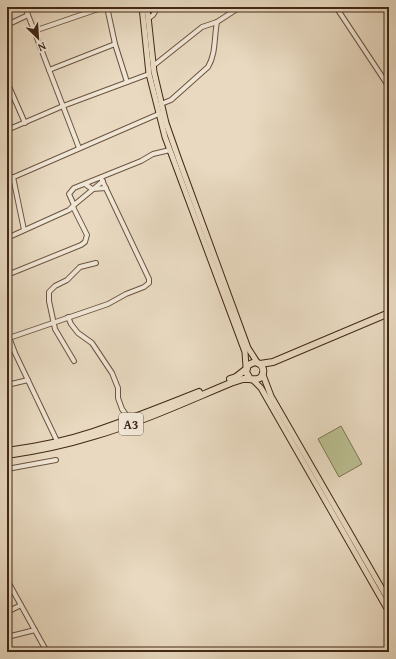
<svg xmlns="http://www.w3.org/2000/svg" width="396" height="659" viewBox="0 0 396 659" font-family="'Gentium Book Plus',serif">
<style>
.green{fill:#b9be90;stroke:#7e7352}
.lines{fill:none;stroke-linecap:round;stroke-linejoin:round}
.minor-casing{stroke:#6c5440;stroke-width:6}
.major-casing{stroke:#422815;stroke-width:7}
.highway-casing{stroke:#422815;stroke-width:8}
.minor{stroke:#f0e6d6;stroke-width:4}
.major{stroke:#e8d9c0;stroke-width:5}
.highway{stroke:#e8d9c0;stroke-width:6}
.labels{text-anchor:middle;stroke-width:4;stroke-linejoin:round;paint-order:stroke}
.shield{fill:#f0e6d6;stroke:#76614f;stroke-width:1}
.shield-label{font-size:13px;font-weight:bold;fill:#422815}
</style>
<rect width="100%" height="100%" fill="#e8d9c0"/>
<filter id="stains"><feTurbulence type="fractalNoise" baseFrequency=".005" numOctaves="4"/><feColorMatrix values="0 0 0 0 .2 0 0 0 0 .09 0 0 0 0 .02 0 0 0 .5 -.17"/></filter>
<radialGradient id="worn" r=".72"><stop offset=".6" stop-color="#630" stop-opacity="0"/><stop offset="1" stop-color="#630" stop-opacity=".3"/></radialGradient>
<path class="green" d="M341,426L362,464L339,477L318,439Z"/>
<g class="lines">
<g class="minor-casing">
<g id="minor">
<path d="M25,7L79,148"/>
<path d="M107,7L115,44L127,82"/>
<path d="M336,7L389,87"/>
<path d="M148,19L153,15L158,7"/>
<path d="M7,25L28,15"/>
<path d="M34,31L104,7"/>
<path d="M153,66L202,27L217,22L240,7"/>
<path d="M49,70L115,44"/>
<path d="M7,82L25,123"/>
<path d="M161,104L171,100L208,67C216,54 214,37 217,22"/>
<path d="M7,130L63,106L149,74"/>
<path d="M13,177L24,230"/>
<path d="M7,180L161,113"/>
<path d="M85,184L92,189L106,188"/>
<path d="M74,205L103,181"/>
<path d="M7,238L69,210L74,205L69,194L74,188L141,161L153,154L170,150"/>
<path d="M7,275L81,245L85,242L87,235L73,207"/>
<path d="M68,317L71,324L78,333L92,343L112,373L118,388V398L122,409L129,419"/>
<path d="M7,332L15,353L57,441"/>
<path d="M9,338L108,304L126,294L144,287L149,283V279L101,178"/>
<path d="M74,361L55,329L49,301V292L55,286L67,280L80,267L96,263"/>
<path d="M7,385L28,380"/>
<path d="M7,469L56,460"/>
<path d="M7,580L47,652"/>
<path d="M7,612L21,605"/>
<path d="M7,637L35,630"/>
<path d="M7,648L9,652"/>
</g>
</g>
<g class="major-casing">
<g id="major">
<path d="M142,7L149,74L165,137L245,352L246,367"/>
<path d="M147,7L154,72L166,123L179,160L248,348L257,362"/>
<path d="M263,375L271,396L389,601"/>
<path d="M253,380L261,388L389,612"/>
</g>
</g>
<g class="highway-casing">
<g id="highway">
<path d="M260,364L273,362L389,313"/>
<path d="M230,379L236,377L245,370"/>
<path d="M7,451C36,447 66,441 93,432C129,420 164,406 199,392"/>
<path d="M7,455C36,451 65,445 94,436C142,422 187,401 233,382C237,381 240,380 243,379C250,378 261,383 263,373C264,369 263,367 260,364L255,362L248,365L246,372L250,379"/>
</g>
</g>
<use href="#minor" class="minor"/>
<use href="#major" class="major"/>
<use href="#highway" class="highway"/>
</g>
<g class="labels">
<rect class="shield" x="119" y="413" width="24" height="22" rx="3"/>
<g class="shield-label">
<text x="131" y="429">A3</text>
</g>
</g>
<rect width="396" height="659" fill="none" stroke="#e8d9c0" stroke-width="24"/>
<rect x="8" y="8" width="380" height="643" fill="none" stroke="#422815" stroke-width="2"/>
<rect x="12" y="12" width="372" height="635" fill="none" stroke="#422815"/>
<g transform="translate(38 38) rotate(155)" stroke="#f0e6d6" stroke-width="3" paint-order="stroke">
<path d="M0-3L7 15L0 10L-7 15Z" fill="#422815"/>
<text y="-6" font-size="11" font-weight="bold" text-anchor="middle" fill="#422815">N</text>
</g>
<rect width="100%" height="100%" filter="url(#stains)"/>
<rect width="100%" height="100%" fill="url(#worn)"/>
</svg>
